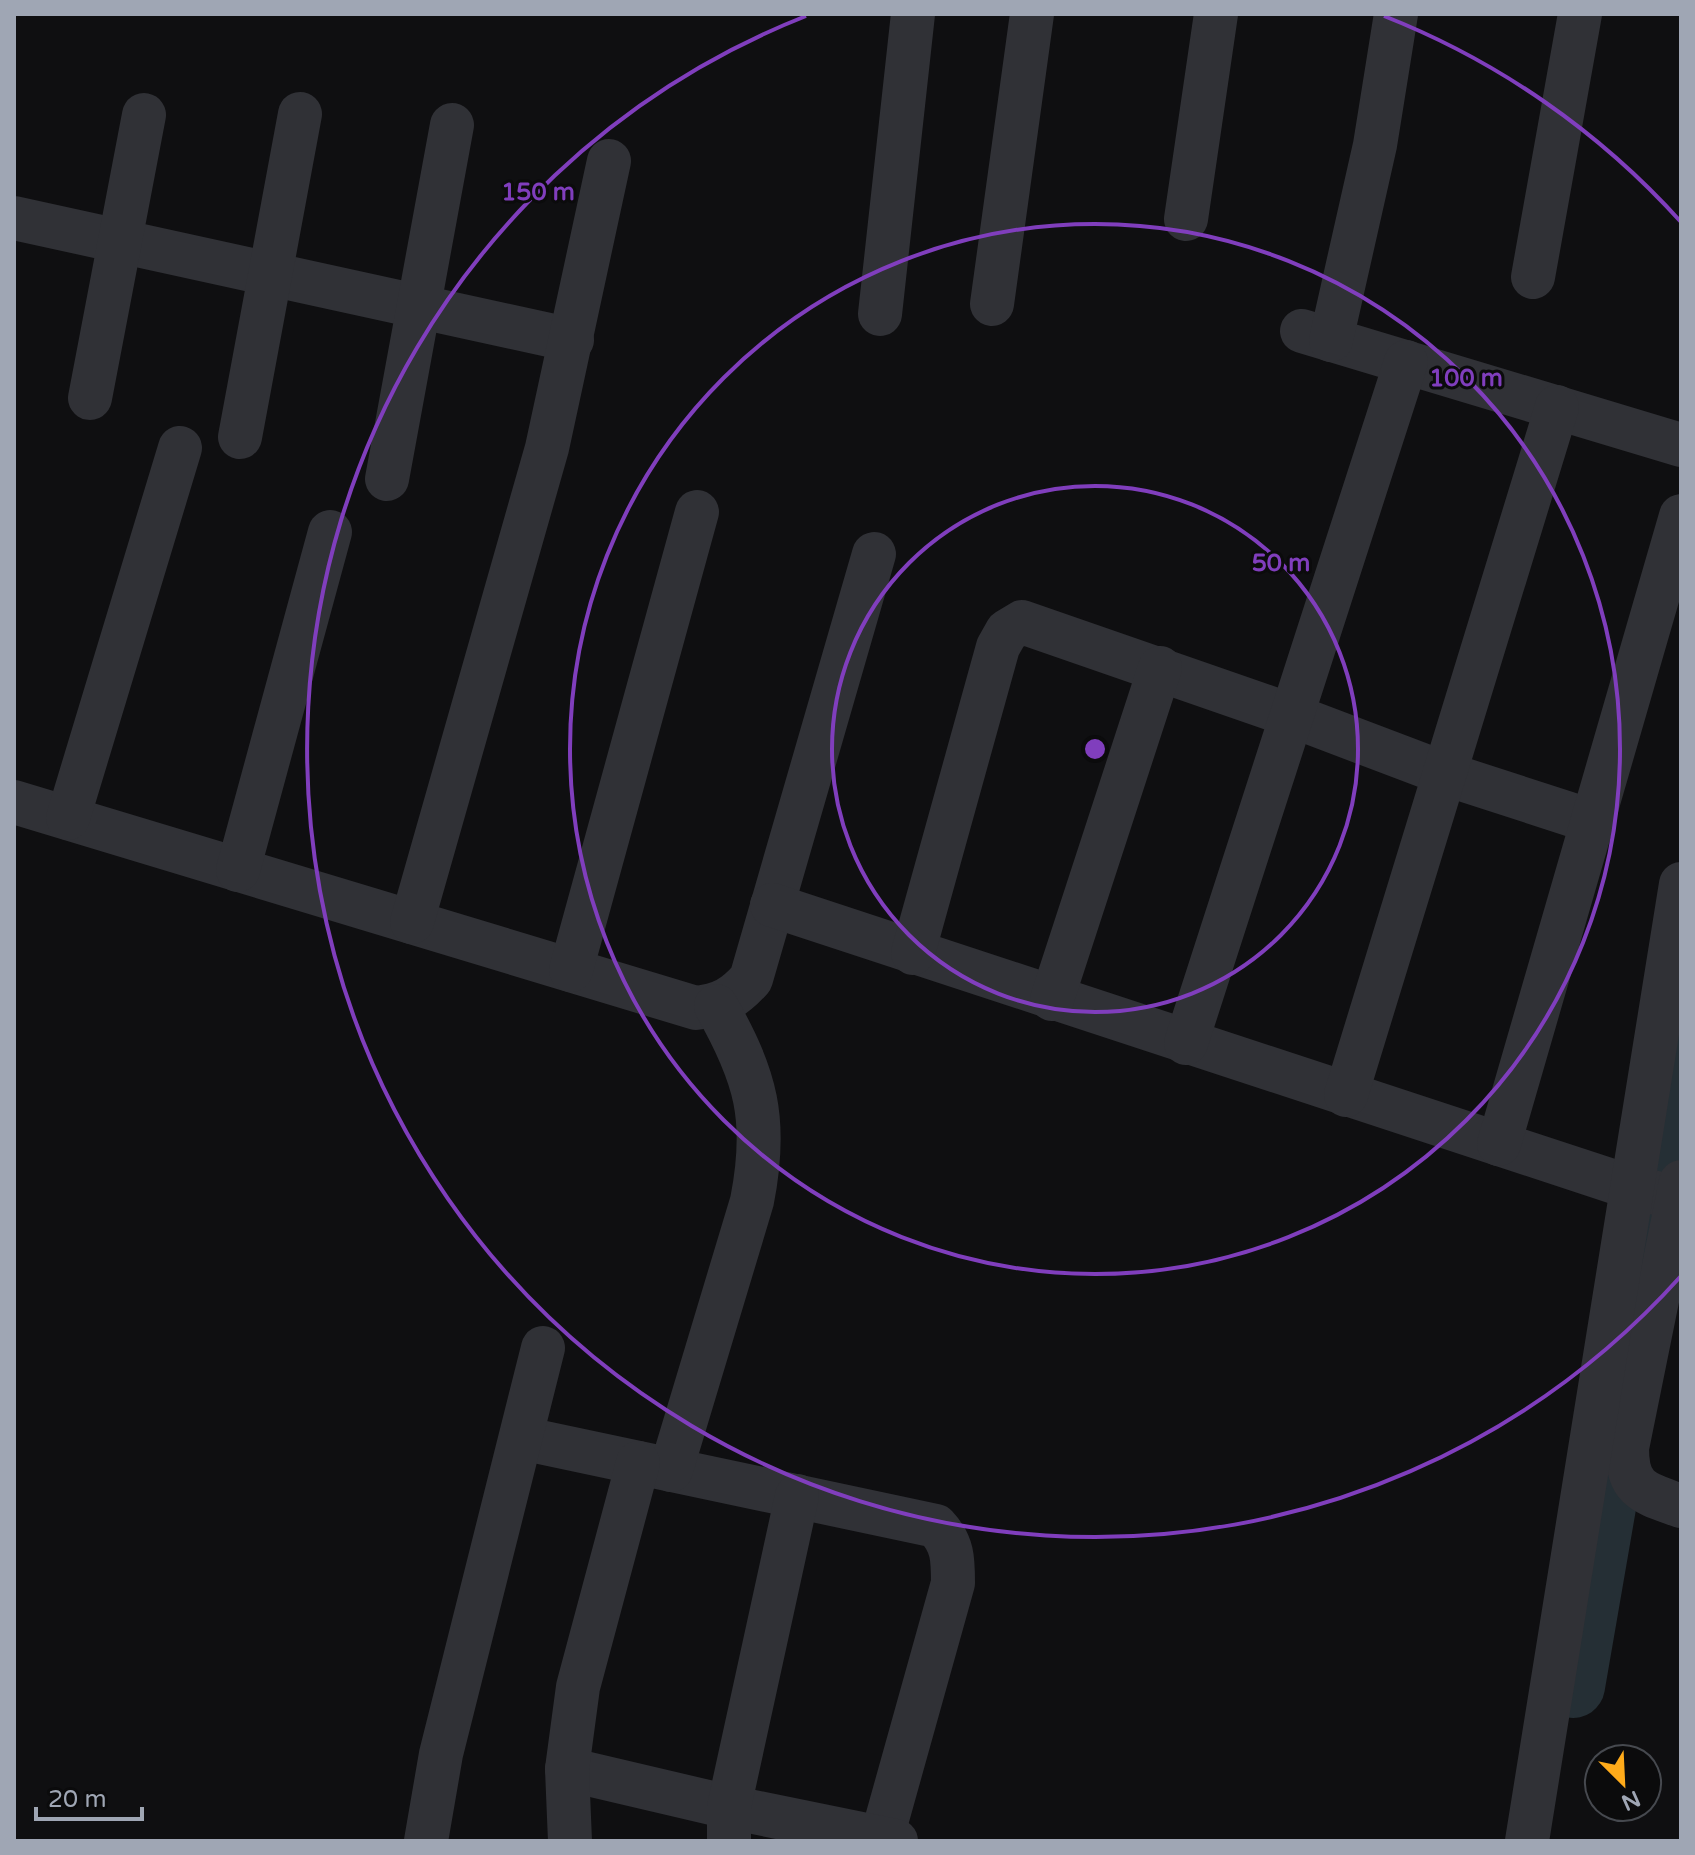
<svg xmlns="http://www.w3.org/2000/svg" width="1695" height="1855" viewBox="0 0 1695 1855" font-family="'Varela Round',sans-serif">
<style>
.lines{fill:none;stroke-linecap:round;stroke-linejoin:round}
.river{stroke:#252f35;stroke-width:64}
.minor{stroke:#303136;stroke-width:44}
.ring{fill:none;stroke:#803ebd;stroke-width:4}
.centre{fill:#803ebd;stroke:#0b0b0c;stroke-width:4}
.ring-label{font-size:24px;text-anchor:middle;font-weight:bold;fill:#803ebd;stroke:#0b0b0c;stroke-width:6;stroke-linejoin:round;paint-order:stroke}
</style>
<rect width="100%" height="100%" fill="#0f0f11"/>
<g class="lines">
<g class="river">
<path d="M1647,1260L1681,1061"/>
<path d="M1573,1686L1624,1391"/>
</g>
<g class="minor">
<path d="M14,218L572,340"/>
<path d="M1186,219L1216,14"/>
<path d="M1533,277L1580,14"/>
<path d="M992,304L1032,14"/>
<path d="M880,314L913,14"/>
<path d="M1302,331L1681,445"/>
<path d="M1331,340L1375,145L1396,14"/>
<path d="M90,398L144,115"/>
<path d="M240,437L300,114"/>
<path d="M387,479L452,125"/>
<path d="M14,802L696,1008C722,1005 734,998 751,979L874,554"/>
<path d="M68,818L180,448"/>
<path d="M238,870L330,532"/>
<path d="M772,905L1630,1187L1678,1198"/>
<path d="M412,922L547,448L609,161"/>
<path d="M913,953L998,647L1007,631L1022,622L1293,716L1446,774L1594,822"/>
<path d="M571,970L697,512"/>
<path d="M1052,999L1160,668"/>
<path d="M1186,1043L1406,362"/>
<path d="M1346,1095L1557,407"/>
<path d="M1499,1144L1681,516"/>
<path d="M1681,1182L1627,1448C1627,1491 1645,1493 1681,1506"/>
<path d="M521,1438L936,1526C953,1544 953,1559 953,1583L882,1837"/>
<path d="M671,1470L752,1201C768,1120 756,1076 716,1006"/>
<path d="M567,1769L729,1807L896,1841"/>
<path d="M426,1841L441,1754L543,1348"/>
<path d="M570,1841L567,1769L578,1687L638,1463"/>
<path d="M729,1841V1807L797,1496"/>
<path d="M1527,1841L1681,884"/>
</g>
</g>
<g class="ring">
<circle cx="1095" cy="749" r="263"/>
<circle cx="1095" cy="749" r="525"/>
<path d="M1681 1276A788 788 0 1 1 806 16M1384 16A788 788 0 0 1 1681 222"/>
</g>
<circle cx="1095" cy="749" r="12" class="centre"/>
<g class="ring-label">
<text x="538" y="200">150 m</text>
<text x="1466" y="386">100 m</text>
<text x="1281" y="571">50 m</text>
</g>
<rect width="1695" height="1855" fill="none" stroke="#9fa6b4" stroke-width="32"/>
<g transform="translate(1623 1783) rotate(156)"><circle r="38" fill="#0b0b0c" stroke="#46494f" stroke-width="2"/>
<path d="M0-6L14 30L0 20L-14 30Z" fill="#ffab1a"/>
<text y="-12" font-size="22" font-weight="bold" text-anchor="middle" fill="#9fa6b4">N</text>
</g>
<path d="M36 1807v12h106v-12" fill="none" stroke="#9fa6b4" stroke-width="4"/>
<text x="48" y="1807" font-size="24" fill="#9fa6b4" stroke="#0b0b0c" stroke-width="6" paint-order="stroke">20 m</text>
</svg>
